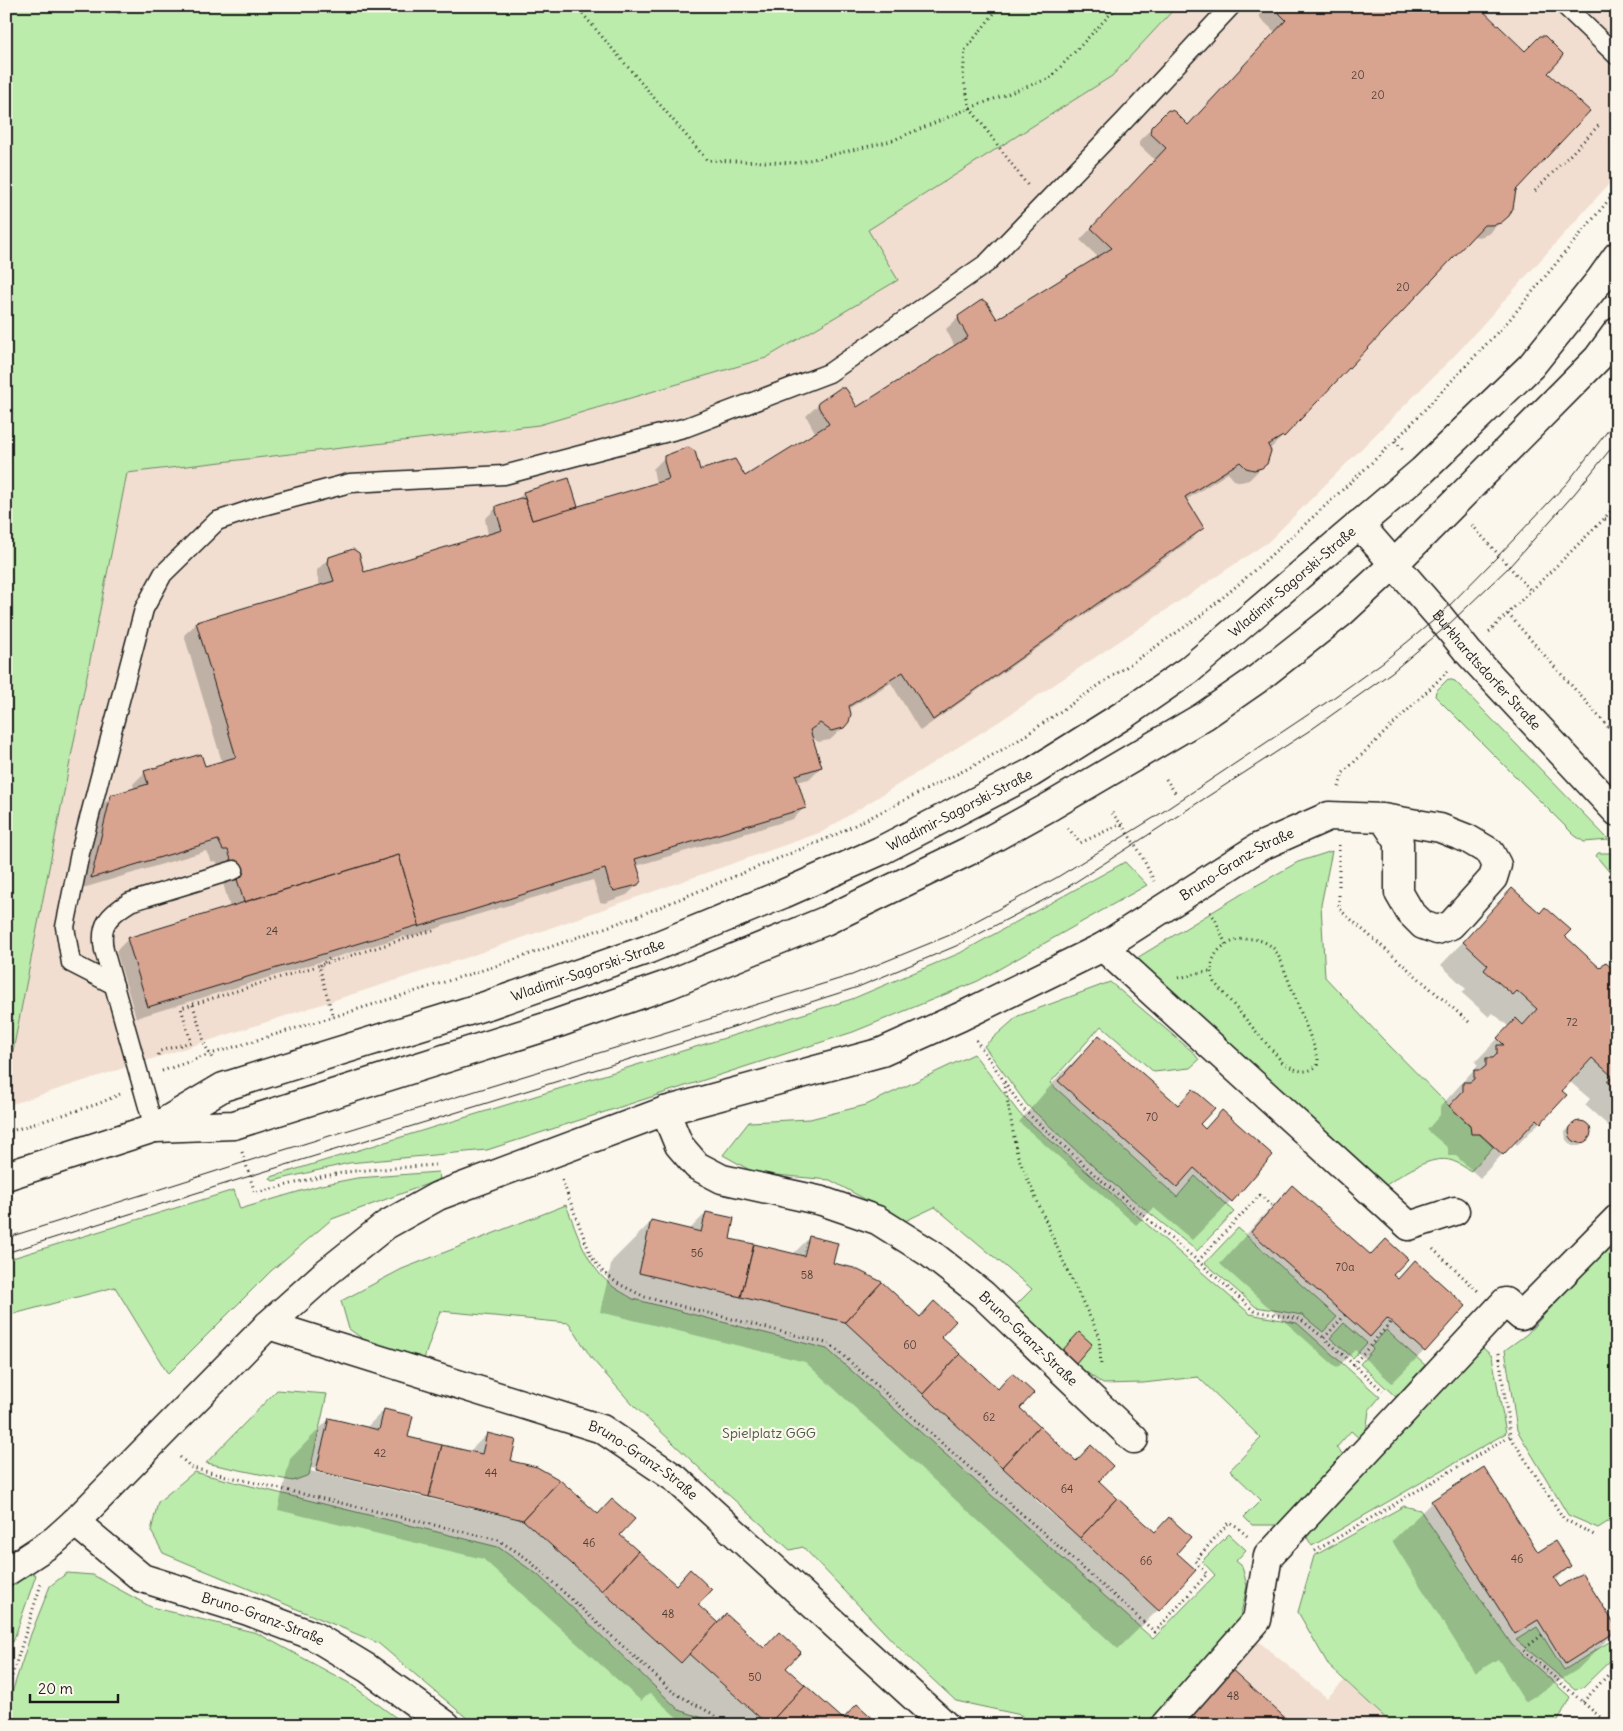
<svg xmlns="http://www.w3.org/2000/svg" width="1623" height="1731" viewBox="0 0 1623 1731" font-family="Delius,sans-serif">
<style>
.built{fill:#f1ded0}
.green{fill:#bbecab;stroke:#6c8464}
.shadow{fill:#0003;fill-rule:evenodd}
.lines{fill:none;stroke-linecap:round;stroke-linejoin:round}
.stream{stroke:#628f9c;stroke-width:9}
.building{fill:#d9a48f;stroke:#1c1c1c}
.lane-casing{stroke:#1c1c1c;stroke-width:21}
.street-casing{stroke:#1c1c1c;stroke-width:31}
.secondary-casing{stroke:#1c1c1c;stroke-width:31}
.path{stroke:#1c1c1c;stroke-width:3;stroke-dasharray:1 4;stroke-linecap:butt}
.lane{stroke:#fbf7ec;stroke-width:18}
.street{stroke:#fbf7ec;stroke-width:28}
.secondary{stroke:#fbf7ec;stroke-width:28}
.tram{stroke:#1c1c1c;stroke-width:1}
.labels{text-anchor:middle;stroke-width:4.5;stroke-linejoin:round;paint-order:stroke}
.number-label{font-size:11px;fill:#4b3e39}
.street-label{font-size:14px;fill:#1c1c1c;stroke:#fbf7ec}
.park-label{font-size:14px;fill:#4c5a47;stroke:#fbf7ec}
</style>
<rect width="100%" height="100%" fill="#fbf7ec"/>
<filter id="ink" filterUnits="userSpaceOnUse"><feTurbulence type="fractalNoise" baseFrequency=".02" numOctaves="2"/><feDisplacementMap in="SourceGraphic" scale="10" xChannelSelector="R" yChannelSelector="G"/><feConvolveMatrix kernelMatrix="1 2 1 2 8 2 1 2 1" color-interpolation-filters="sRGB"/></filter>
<g filter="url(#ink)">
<g class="built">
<path d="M1177,6H1617V175L1457,353L1268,542L1000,721L822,832L468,957L6,1106V1086L127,473L539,425L766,358L822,324L867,230L1112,76Z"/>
<path d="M1253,1637L1327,1698L1344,1681L1393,1725H1175Z"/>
</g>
<g class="green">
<path d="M6,6H1177L1112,76L868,230L898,280L766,358L539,425L127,473L6,1086Z"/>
<path d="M1448,679L1455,681L1609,840L1584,842L1574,835L1435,696L1436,691Z"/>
<path d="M1332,851L1321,905L1325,977L1382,1038L1449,1106L1493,1147L1471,1171C1465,1168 1459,1163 1453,1161C1431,1153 1399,1176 1382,1188L1132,961L1245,892L1298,862Z"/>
<path d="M1598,853H1611L1617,859V881L1596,856Z"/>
<path d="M1125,862L1147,885L978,981L853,1032L487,1150L349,1163L273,1181L270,1179L271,1177L852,999L960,953Z"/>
<path d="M1110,982L1193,1052L1199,1060L1190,1068L1154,1072L1101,1026L1050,1083L1177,1197L1195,1176L1234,1212L1197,1251L1106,1178L1027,1105L984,1046L1018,1016Z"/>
<path d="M974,1054L1019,1113L1250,1314L1297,1323L1380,1397L1369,1410L1366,1433L1360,1439L1351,1431L1336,1448L1345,1456L1281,1525H1252L1244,1517L1261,1500L1230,1470L1261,1438L1198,1377L1143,1383L1103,1384L1075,1364L1013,1308L1032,1289L935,1207L905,1221L830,1180L755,1173L723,1155L749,1122L810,1119L866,1105Z"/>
<path d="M438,1172L440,1178L433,1182L332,1219L271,1271L168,1374L115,1287L6,1316V1260L234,1190L240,1209L321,1185L357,1178Z"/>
<path d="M566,1205C578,1234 586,1264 610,1284C616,1290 626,1294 633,1299L827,1349L1153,1639L1215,1575L1202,1561L1229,1534L1246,1550L1236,1561L1242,1566L1247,1586L1236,1636L1156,1725H1030L1021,1715L956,1701L904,1653L803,1547L790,1550L712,1480L632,1404L592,1359L569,1323L440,1311L423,1362L378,1350L349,1329L341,1301L402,1269Z"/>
<path d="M1238,1228L1337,1317L1323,1332L1302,1315L1256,1307L1205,1263Z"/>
<path d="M1617,1234V1516L1598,1528L1568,1515L1517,1430L1505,1350L1527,1334Z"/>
<path d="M1344,1323L1367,1343L1353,1358L1330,1338Z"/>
<path d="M1386,1330L1425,1365L1396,1397L1360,1364L1373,1349L1371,1347Z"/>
<path d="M1475,1341L1492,1356L1506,1433L1312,1546L1305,1534Z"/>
<path d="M277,1390L327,1394L309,1475L293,1481L206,1463Z"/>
<path d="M194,1472L498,1547L538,1575L679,1710L709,1720L714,1725H475L378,1643L163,1553L151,1531L158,1502Z"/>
<path d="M1404,1506L1420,1510L1512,1645L1570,1697L1556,1725H1393L1329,1666L1298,1612L1314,1556Z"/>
<path d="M32,1573L36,1575L13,1642H10L11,1638L6,1637V1588Z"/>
<path d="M67,1573L93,1575L151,1607L257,1633L349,1683L406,1725H6V1711L31,1634L50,1586Z"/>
<path d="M1537,1627L1564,1670L1617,1637V1654L1582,1688L1575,1689L1516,1640Z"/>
</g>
<g class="shadow">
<path d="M1266,6H1476L1546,73L1508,215L1488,234L1480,237L1472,236L1283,436L1271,448H1268L1266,463L1249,480L1241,482L1234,480L1228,473L1186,500L1203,528L1191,540L920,731L891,683L848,709L843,728L830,740L818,742L812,737L821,767L809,779L797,782L805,807L793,819L636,866L639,883L627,895L604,903L600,902L593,880L443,925L441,927L406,938L405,936L136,1018L116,951L128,939L230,908L217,862L211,861L206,851L80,889L99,808L112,796L134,789L133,784L145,772L204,768L222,762L184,635L196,624L320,586L317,575V570L329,558L363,573L488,535L485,519L497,507L517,500L524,493L577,508L656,484L653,469L665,457L699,471L745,478L816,434L806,416L819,404L857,408L955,347L946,329L959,317L997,321L1099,258L1080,240L1155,160L1139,145V141L1169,111L1187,126L1275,32L1261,19L1259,15Z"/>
<path d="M1512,890L1600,969L1617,975V1124L1611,1128L1585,1105L1590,1099L1569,1081L1560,1091L1540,1122L1517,1145L1514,1142L1480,1178L1456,1156H1448V1148L1427,1130L1440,1115V1107L1478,1065L1475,1062L1509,1027L1493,1013L1489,1017L1462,993L1466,989L1441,965Z"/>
<path d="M1099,1037L1204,1130L1222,1112L1231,1201L1192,1240L1154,1208L1136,1225L1019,1122L1059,1076Z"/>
<path d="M1575,1122H1583L1589,1127L1590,1135L1580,1146H1572L1566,1140L1565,1132Z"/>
<path d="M1292,1187L1397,1280L1464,1306L1424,1351L1392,1383L1355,1350L1337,1368L1220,1264L1261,1218Z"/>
<path d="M706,1213L728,1240L792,1255L809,1238L831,1264L919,1318L934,1303L939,1337L997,1390L1012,1374L1018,1408L1175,1553L1158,1610L1118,1649L805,1362L600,1312L612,1261L652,1221L689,1230ZM1038,1498L1065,1523L1064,1525L1036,1500Z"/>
<path d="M384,1410L407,1438L469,1452L487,1434L509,1462L619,1535L717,1624L784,1668L842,1720L877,1724L685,1725L650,1693L641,1701L483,1559L278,1510L290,1459L329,1419L366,1428ZM311,1468L516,1517L521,1520L310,1471Z"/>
<path d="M1432,1502L1537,1554L1570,1566L1555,1581L1559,1589L1617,1630L1577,1670L1525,1702L1498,1659L1475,1673L1392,1541Z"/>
<path d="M1214,1685L1291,1725H1178Z"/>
</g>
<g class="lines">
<path class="stream" d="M119,9L121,6"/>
</g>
<g class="building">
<path d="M1272,6H1478L1525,51L1540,36H1545L1563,54L1561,59L1548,73L1590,111L1516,190L1513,208L1509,216L1501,223L1492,225H1484L1284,437L1283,436L1268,445L1271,451L1267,464L1262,468L1254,470L1246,468L1240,462L1185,497L1204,528L933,720L903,672L849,706L851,714L849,722L844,728L831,731L820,723L810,730L822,767L796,775L806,808L635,859L641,878V881L638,885L614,891L610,887L605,869L418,927L419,925L399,855L244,902L228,850H223L218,840L91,878L111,795L148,784L144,771L201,754L205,766L236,757L196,622L334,581L328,563L329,557L353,549L359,553L364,572L502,530L496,511V506L520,498L525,499L532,520L669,479L664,461V456L688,447L695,451L700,470L735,459L745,476L829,424L819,408L818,403L840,388H845L847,390L857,407L968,337L959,321L958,316L980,301L983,300L987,303L997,319L1112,248L1091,228L1166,148L1150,133L1151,127L1168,110L1174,111L1188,125L1286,20Z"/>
<path d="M569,478L578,507L532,520L523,492Z"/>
<path d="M399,855L419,925L148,1007L127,938Z"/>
<path d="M1512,888L1540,913L1545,907L1571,930L1565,936L1600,968L1605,962L1617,973V1090L1607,1081L1612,1076L1592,1058L1562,1091L1567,1095L1541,1123L1537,1119L1503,1155L1480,1134H1471L1470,1125L1449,1106L1463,1091V1082H1470L1474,1079V1070H1481L1486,1066V1058H1493L1497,1054V1045H1504L1497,1038L1516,1018L1523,1025L1537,1009L1517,991L1513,995L1484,970L1488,965L1463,942Z"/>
<path d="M1099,1035L1178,1105L1193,1089L1215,1108L1200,1124L1205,1129L1222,1110L1273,1155L1232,1202L1194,1168L1177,1187L1058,1081Z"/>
<circle cx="1580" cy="1132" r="11"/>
<path d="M1292,1185L1371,1255L1386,1239L1408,1259L1393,1275L1398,1279L1415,1260L1466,1306L1425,1352L1387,1318L1370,1337L1251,1232Z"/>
<path d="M706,1212L734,1218L730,1239L754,1244L741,1297L639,1273L651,1220L701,1232Z"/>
<path d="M809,1236L838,1243L833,1263L854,1268L882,1282L845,1322L741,1297L754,1244L804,1256Z"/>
<path d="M882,1282L920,1317L934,1301L956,1321L941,1337L960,1354L923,1394L845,1322Z"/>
<path d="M1079,1332L1092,1344L1075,1364L1061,1352Z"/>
<path d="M960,1354L998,1389L1012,1373L1034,1393L1020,1408L1039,1426L1002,1467L923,1394Z"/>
<path d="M384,1409L413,1416L408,1437L442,1445L429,1497L316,1471L329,1418L379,1430Z"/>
<path d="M1039,1426L1076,1461L1091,1445L1113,1466L1099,1481L1117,1498L1080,1538L1002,1467Z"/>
<path d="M487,1433L516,1440L511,1461L537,1467L560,1480L523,1520L429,1497L442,1445L482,1454Z"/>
<path d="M1484,1467L1538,1552L1555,1541L1571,1566L1554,1578L1560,1587L1582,1573L1617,1628V1631L1565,1664L1538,1620L1515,1634L1431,1501Z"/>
<path d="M560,1480L598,1514L612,1499L635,1519L620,1535L638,1551L602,1591L523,1520Z"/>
<path d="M1117,1498L1155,1532L1169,1517L1191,1537L1177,1553L1196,1570L1159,1611L1080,1538Z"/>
<path d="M638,1551L676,1585L690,1569L712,1590L698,1605L718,1623L681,1663L602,1591Z"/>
<path d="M726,1614L764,1648L779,1632L801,1652L786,1668L805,1685L768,1725L689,1654Z"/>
<path d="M1230,1668L1293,1725H1200L1188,1714Z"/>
<path d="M805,1685L843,1719L857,1704L879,1724L768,1725Z"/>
</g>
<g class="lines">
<g class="lane-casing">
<g id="lane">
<path d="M1565,6L1617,56"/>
<path d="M114,985L71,963L65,927L80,853L144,609L163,574L217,521L259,507L350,483L504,475L687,427L829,373L987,263L1125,120L1231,6"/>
<path d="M154,1128L104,950C99,924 109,915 130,902L234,870"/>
</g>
</g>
<g class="street-casing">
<g id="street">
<path id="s1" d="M1359,524L1439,616L1468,652L1617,812"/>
<path d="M1103,947L1409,1226L1455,1211"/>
<path id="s2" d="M665,1111L679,1145L697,1166L722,1179L822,1201L877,1220L931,1254L982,1294L1134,1439"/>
<path id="s3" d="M268,1325L602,1429L676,1479L945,1725"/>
<path id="s4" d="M75,1522L142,1578L248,1611L314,1636L367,1668L446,1725"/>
<path id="s5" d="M6,1572L55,1540L75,1522L268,1325L326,1273L386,1225L438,1196L665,1111L882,1052L960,1017L1103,947L1259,847L1329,816L1383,818L1440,828L1468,839L1490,852L1497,865L1493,878L1451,925L1437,930L1423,925L1410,912L1399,893V842L1383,818"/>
<path d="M1165,1725L1257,1620L1268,1556L1274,1550L1505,1302L1521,1316L1617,1219"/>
</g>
</g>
<g class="secondary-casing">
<g id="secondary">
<path d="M156,1128L234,1125L558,1023L670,984L825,921L977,847L1051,806L1204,716L1256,680L1341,613L1394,564L1598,358L1617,332"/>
<path id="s6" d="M6,1176L154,1128L223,1087L488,1005L649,949L783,894L880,851L1031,773L1125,714L1189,670L1422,471L1531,366L1600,280L1617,256"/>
</g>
</g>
<g class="path">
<path d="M576,6L707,160L796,163L891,141L970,108L1050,78L1118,6"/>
<path d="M1000,6L965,50L963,77L970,108L1028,186"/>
<path d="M1535,191L1599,125"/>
<path d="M1395,441L1403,450"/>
<path d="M1605,519L1617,518"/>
<path d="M1472,525L1531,591"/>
<path d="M1508,614L1617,737"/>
<path d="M1489,632L1604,519L1617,503"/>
<path d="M1166,779L1175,793"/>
<path d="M1339,787L1343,773L1448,671"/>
<path d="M1112,813L1121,824L1125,825"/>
<path d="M1068,828L1080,843L1121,824L1140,852L1154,881"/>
<path d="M1339,845V909L1469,1022"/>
<path d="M1210,912L1215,919L1226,945"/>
<path d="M329,959L319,966L333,1017"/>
<path d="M1179,978L1203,972L1211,971C1212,964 1213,956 1219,950C1232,937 1259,934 1273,948C1276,951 1279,957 1281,961L1318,1057V1065C1305,1076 1296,1070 1283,1063L1214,982L1211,971"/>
<path d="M193,1005L205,1045L213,1060"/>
<path d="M976,1040L1023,1109L1102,1181L1198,1261L1254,1311L1300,1319L1324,1338"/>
<path d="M158,1055L160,1051L191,1042L181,1008L437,929"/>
<path d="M162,1071L211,1054L333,1017L502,964L638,916L833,836L973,766L1014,743L1198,618L1239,584L1312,518L1395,441L1510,319L1617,190"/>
<path d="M1004,1082L1017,1154L1067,1270L1099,1335L1101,1366"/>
<path d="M6,1134L11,1131L98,1104L120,1094"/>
<path d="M242,1152L255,1193L324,1176L354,1171L435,1165"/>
<path d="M562,1180L591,1256L601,1270L617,1283L645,1297L830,1344L1155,1632L1207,1574L1195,1561L1229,1522L1236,1526L1247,1536"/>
<path d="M1433,1249L1478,1291"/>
<path d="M1198,1261L1260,1195L1273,1207"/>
<path d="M1345,1315L1324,1338L1383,1391"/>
<path d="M1499,1353L1510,1436L1564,1519L1596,1536"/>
<path d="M1353,1365L1391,1322"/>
<path d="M180,1457L192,1468L498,1540L525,1557L673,1692L711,1713L724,1725"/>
<path d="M1315,1551L1510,1436"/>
<path d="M1542,1635L1523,1650L1609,1725"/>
<path d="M6,1695L41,1584"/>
<path d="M1583,1702L1617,1665"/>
</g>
<use href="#lane" class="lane"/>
<use href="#street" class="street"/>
<use href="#secondary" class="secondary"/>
<g class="tram">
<path d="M6,1238L245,1162L852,975L950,935L1056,878L1155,817L1333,698L1383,662L1439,616L1498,556L1567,483L1617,419"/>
<path d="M6,1253L250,1176L711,1034L858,987L956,946L1063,890L1312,729L1392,672L1447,626L1509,567L1575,493L1617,441"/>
</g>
</g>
</g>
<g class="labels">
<g class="number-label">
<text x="1358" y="79">20</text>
<text x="1378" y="99">20</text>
<text x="1403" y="291">20</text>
<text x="272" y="935">24</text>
<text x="1572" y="1026">72</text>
<text x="1152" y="1121">70</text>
<text x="697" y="1257">56</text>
<text x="1345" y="1271">70a</text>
<text x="807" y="1279">58</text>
<text x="910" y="1349">60</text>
<text x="989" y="1421">62</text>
<text x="380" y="1457">42</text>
<text x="491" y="1477">44</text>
<text x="1067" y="1493">64</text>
<text x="589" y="1547">46</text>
<text x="1517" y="1563">46</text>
<text x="1146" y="1565">66</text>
<text x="668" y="1618">48</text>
<text x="755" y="1681">50</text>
<text x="1233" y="1700">48</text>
</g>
<g class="street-label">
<text dy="5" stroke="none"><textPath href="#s6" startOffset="1429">Wladimir-Sagorski-Straße</textPath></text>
<text dy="5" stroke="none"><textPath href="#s1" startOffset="194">Burkhardtsdorfer Straße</textPath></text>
<text dy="5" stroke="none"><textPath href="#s6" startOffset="1024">Wladimir-Sagorski-Straße</textPath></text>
<text dy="5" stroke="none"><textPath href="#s5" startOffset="1445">Bruno-Granz-Straße</textPath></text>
<text dy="5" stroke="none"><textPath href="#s6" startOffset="619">Wladimir-Sagorski-Straße</textPath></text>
<text dy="5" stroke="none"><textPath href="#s2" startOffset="446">Bruno-Granz-Straße</textPath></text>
<text dy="5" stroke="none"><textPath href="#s3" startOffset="401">Bruno-Granz-Straße</textPath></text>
<text dy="5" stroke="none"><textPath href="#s4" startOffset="215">Bruno-Granz-Straße</textPath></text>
</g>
<g class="park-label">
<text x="769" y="1438">Spielplatz GGG</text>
</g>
</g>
<rect width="1623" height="1731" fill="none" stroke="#fbf7ec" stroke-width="25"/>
<rect x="12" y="12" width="1598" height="1706" fill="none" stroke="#1c1c1c" stroke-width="2" filter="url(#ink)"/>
<path d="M30 1694v8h88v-8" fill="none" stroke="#1c1c1c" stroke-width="2.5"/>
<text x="38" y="1694" font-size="15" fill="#1c1c1c" stroke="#fbf7ec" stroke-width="4" paint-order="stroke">20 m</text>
</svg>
